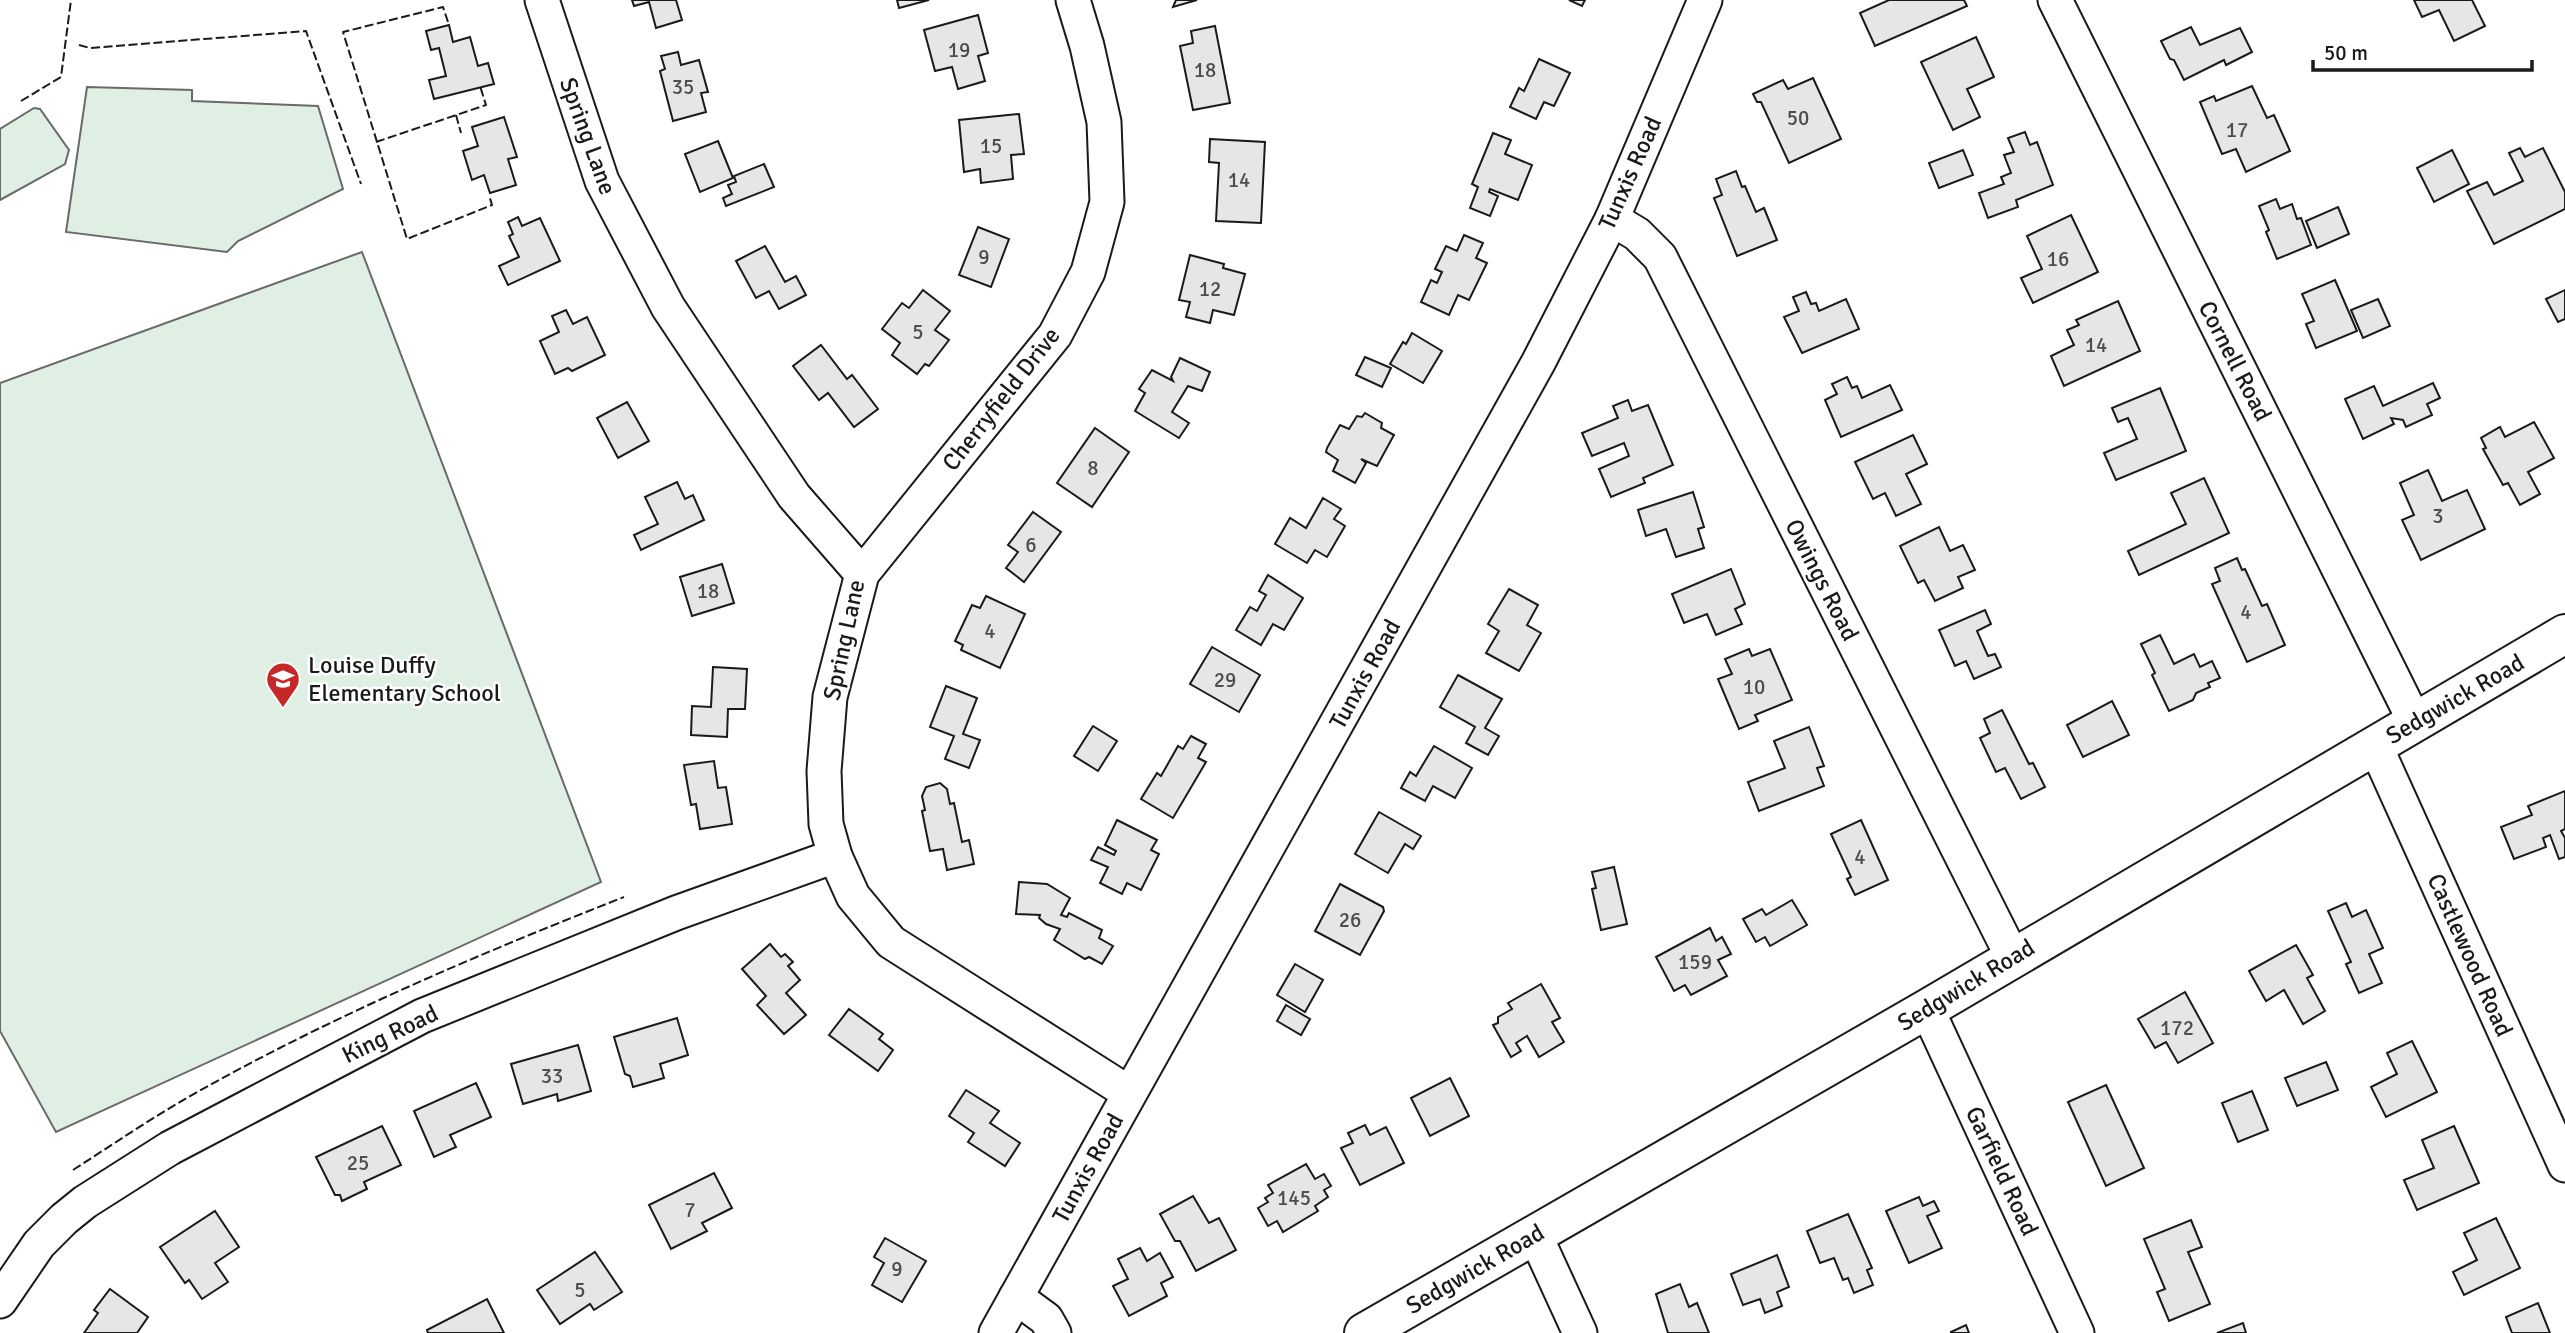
<svg xmlns="http://www.w3.org/2000/svg" width="2565" height="1333" viewBox="0 0 2565 1333" font-family="Signika,sans-serif">
<style>
.green{fill:#e0efe3;stroke:#6a6a6a;stroke-width:2}
.building{fill:#e6e6e6;stroke:#1a1a1a;stroke-width:2}
.lines{fill:none;stroke-linecap:round;stroke-linejoin:round}
.minor-casing{stroke:#1a1a1a;stroke-width:37}
.major-casing{stroke:#1a1a1a;stroke-width:42}
.minor{stroke:#fff;stroke-width:33}
.major{stroke:#fff;stroke-width:38}
.fence{stroke:#1a1a1a;stroke-width:2;stroke-dasharray:9 3.5;stroke-linecap:butt}
.labels{text-anchor:middle;stroke-width:5;stroke-linejoin:round;paint-order:stroke}
.number-label{font-size:21px;fill:#4d4d4d}
.street-label{font-size:24px;fill:#1a1a1a;stroke:#fff}
.poi-label{font-size:24px;fill:#1a1a1a;stroke:#fff;text-anchor:start}
</style>
<rect width="100%" height="100%" fill="#fff"/>
<g class="green">
<path d="M87,87L192,90V101L318,106L343,189L238,241L227,252L66,232Z"/>
<path d="M34,108L40,109L69,150L65,164L0,200V129Z"/>
<path d="M362,252L601,882L56,1132L0,1031V383Z"/>
</g>
<g class="building">
<path d="M632,0H676L682,20L656,28L649,2L634,6Z"/>
<path d="M897,0H929L899,8Z"/>
<path d="M1176,0H1197L1173,7Z"/>
<path d="M1569,0H1585L1582,6Z"/>
<path d="M1889,0H1964L1967,6L1875,46L1860,13Z"/>
<path d="M2414,0H2472L2485,26L2454,41L2439,10L2422,17Z"/>
<path d="M978,15L988,53L978,56L985,81L958,89L952,67L935,71L924,30Z"/>
<path d="M449,25L453,42L470,37L478,66L488,63L494,84L434,99L429,80L446,76L439,48L431,50L426,31Z"/>
<path d="M1215,26L1230,103L1193,110L1180,46L1193,43L1191,31Z"/>
<path d="M2191,27L2200,45L2240,28L2252,52L2226,65L2224,60L2184,80L2174,60L2170,59L2161,41Z"/>
<path d="M1976,37L1994,77L1967,89L1980,117L1953,130L1921,62Z"/>
<path d="M678,52L681,65L699,60L708,92L701,93L706,112L673,121L660,71L665,69L661,56Z"/>
<path d="M1539,59L1570,73L1554,106L1544,102L1536,119L1510,107L1519,88L1524,91Z"/>
<path d="M1813,78L1841,139L1789,163L1761,102H1757L1753,94L1783,80L1788,89Z"/>
<path d="M2252,86L2267,118L2274,115L2290,151L2246,172L2236,149L2222,154L2200,102L2214,96L2216,101Z"/>
<path d="M1019,114L1024,154L1011,155L1013,179L981,183L980,169L964,172L959,120Z"/>
<path d="M504,117L517,157L508,159L516,185L490,193L484,175L472,180L463,151L478,146L472,127Z"/>
<path d="M2025,132L2030,145L2037,142L2053,185L2016,200L2018,207L1988,218L1979,193L2004,184L2001,177L2011,173L2004,155L2014,152L2008,138Z"/>
<path d="M1493,133L1511,140L1505,154L1532,165L1518,200L1490,189L1489,192L1498,196L1490,216L1470,208L1478,187L1472,184Z"/>
<path d="M1210,139L1265,142L1261,223L1216,221L1219,163L1209,162Z"/>
<path d="M718,141L733,178L700,192L685,154Z"/>
<path d="M2520,148L2525,157L2543,148L2565,192V209L2494,244L2467,191L2487,182L2494,195L2523,181L2509,153Z"/>
<path d="M1963,150L1973,175L1939,188L1929,163Z"/>
<path d="M2452,150L2469,184L2434,202L2417,168Z"/>
<path d="M764,164L774,187L726,206L723,198L732,194L728,185L736,182L734,176Z"/>
<path d="M1736,171L1742,187L1745,186L1756,212L1764,208L1777,240L1737,256L1714,198L1722,195L1716,179Z"/>
<path d="M2276,199L2280,209L2292,204L2297,219L2301,218L2311,245L2277,259L2266,232L2269,230L2259,206Z"/>
<path d="M2338,207L2349,234L2317,248L2306,221Z"/>
<path d="M2071,215L2098,272L2033,303L2021,278L2042,269L2027,236Z"/>
<path d="M518,217L522,226L540,218L560,261L508,285L499,266L519,257L509,236L513,234L508,222Z"/>
<path d="M978,227L1009,239L991,287L959,275Z"/>
<path d="M1464,235L1483,243L1476,258L1487,263L1469,300L1458,295L1449,315L1421,302L1431,280L1437,283L1442,272L1435,269L1446,246L1457,251Z"/>
<path d="M765,246L785,282L796,276L806,295L779,309L769,291L756,298L736,261Z"/>
<path d="M1190,255L1224,264L1223,268L1245,274L1234,315L1213,310L1210,323L1186,317L1190,302L1179,300Z"/>
<path d="M2335,280L2357,331L2316,348L2306,324L2314,321L2302,294Z"/>
<path d="M923,290L950,311L935,330L949,340L929,366L925,364L917,374L892,355L900,343L882,329L902,303L909,308Z"/>
<path d="M2565,290V319L2558,322L2546,299Z"/>
<path d="M1806,292L1811,304L1816,303L1819,311L1846,299L1859,329L1802,353L1784,317L1799,311L1793,297Z"/>
<path d="M2378,299L2390,326L2363,338L2351,310Z"/>
<path d="M2118,301L2140,351L2064,386L2051,356L2074,345L2067,330L2079,325L2076,320Z"/>
<path d="M566,310L573,324L587,317L605,355L572,371L568,368L555,374L540,341L559,332L552,316Z"/>
<path d="M1412,333L1442,351L1423,383L1390,364L1403,342L1406,344Z"/>
<path d="M821,345L847,379L852,375L878,409L854,427L828,393L819,400L793,366Z"/>
<path d="M1365,357L1391,368L1382,387L1356,375Z"/>
<path d="M1180,358L1210,372L1202,391L1188,386L1172,412L1189,423L1179,438L1135,411L1145,393L1139,389L1152,370L1173,381L1171,377Z"/>
<path d="M1847,377L1852,388L1857,386L1862,398L1890,385L1902,410L1841,437L1825,400L1837,394L1832,384Z"/>
<path d="M2433,383L2440,398L2427,404L2432,415L2406,427L2403,420L2391,418L2394,424L2363,439L2345,399L2374,386L2383,406Z"/>
<path d="M2160,388L2186,451L2116,480L2104,453L2137,439L2128,418L2118,422L2112,408Z"/>
<path d="M1628,400L1632,411L1648,405L1673,465L1643,478L1645,483L1611,497L1599,469L1629,456L1624,443L1592,456L1582,433L1618,418L1613,406Z"/>
<path d="M627,402L649,441L618,458L597,418Z"/>
<path d="M1365,413L1382,423L1381,428L1394,435L1377,466L1361,459L1366,463L1355,483L1333,471L1338,460L1326,452L1327,448L1340,425L1349,429L1357,416L1362,417Z"/>
<path d="M2534,422L2554,458L2528,472L2540,494L2520,505L2508,483L2503,485L2483,449L2486,448L2481,438L2500,427L2505,437Z"/>
<path d="M1095,428L1129,452L1092,507L1057,483Z"/>
<path d="M1913,435L1927,464L1906,474L1921,504L1896,516L1885,493L1873,499L1855,462Z"/>
<path d="M2428,470L2442,501L2467,490L2485,529L2421,560L2402,520L2414,515L2400,483Z"/>
<path d="M2204,478L2229,533L2139,575L2128,551L2186,524L2171,493Z"/>
<path d="M677,482L685,499L693,495L704,520L641,550L634,535L658,524L645,497Z"/>
<path d="M1693,492L1704,527L1698,529L1704,548L1676,557L1666,529L1646,536L1638,510Z"/>
<path d="M1323,498L1341,509L1334,519L1345,526L1327,557L1315,550L1307,563L1275,544L1290,518L1306,528Z"/>
<path d="M1033,512L1061,532L1024,582L1006,568L1018,552L1008,545Z"/>
<path d="M1939,527L1950,551L1963,545L1975,570L1958,577L1963,588L1935,601L1924,580L1918,583L1900,546Z"/>
<path d="M2237,558L2242,570L2245,569L2262,606L2267,604L2285,645L2247,662L2212,584L2220,581L2215,568Z"/>
<path d="M722,564L734,603L692,616L680,577Z"/>
<path d="M1731,569L1745,604L1735,609L1742,624L1716,635L1707,614L1684,623L1672,594Z"/>
<path d="M1268,575L1303,598L1284,630L1273,624L1261,645L1236,630L1250,607L1257,611L1266,595L1259,591Z"/>
<path d="M1509,589L1538,605L1527,625L1541,633L1519,671L1486,653L1499,631L1488,624Z"/>
<path d="M986,596L1025,614L1000,668L961,650L963,645L955,641L972,605L980,608Z"/>
<path d="M1985,610L1991,624L1977,631L1988,656L1995,654L2001,667L1974,679L1966,661L1955,666L1939,630Z"/>
<path d="M2160,635L2174,664L2194,654L2200,667L2212,661L2220,678L2208,683L2210,687L2196,693L2193,700L2169,711L2152,675L2155,673L2141,644Z"/>
<path d="M1212,647L1260,675L1239,712L1190,684Z"/>
<path d="M1749,649L1752,656L1770,649L1792,700L1755,715L1758,721L1739,729L1718,679L1732,674L1725,659Z"/>
<path d="M713,667L747,669L745,709H728L727,737L691,735L692,706L711,707Z"/>
<path d="M1458,675L1502,699L1485,728L1499,736L1488,755L1466,743L1475,727L1440,707Z"/>
<path d="M946,686L977,698L963,734L980,740L969,768L945,759L954,736L930,727Z"/>
<path d="M2112,701L2129,735L2083,757L2067,725Z"/>
<path d="M2002,710L2029,764L2033,763L2045,787L2021,799L2005,768L1996,772L1980,738L1990,733L1984,719Z"/>
<path d="M1093,726L1117,741L1098,771L1074,756Z"/>
<path d="M1809,727L1824,766L1817,768L1824,786L1759,811L1748,782L1785,768L1774,741Z"/>
<path d="M1191,736L1206,744L1198,758L1206,762L1173,818L1141,799L1157,773L1161,776L1178,746L1183,749Z"/>
<path d="M1434,746L1472,768L1455,798L1433,786L1425,801L1401,788L1410,772L1416,776Z"/>
<path d="M714,761L718,788L726,787L732,824L700,829L696,804L691,805L684,765Z"/>
<path d="M940,783L947,789L950,804L954,803L962,842L969,840L974,864L947,870L943,849L930,851L922,811L925,810L922,796L926,787Z"/>
<path d="M2565,791V829L2561,831L2565,838V857L2559,859L2550,835L2543,838L2546,847L2514,859L2501,827L2532,815L2528,806Z"/>
<path d="M1379,812L1421,836L1413,849L1405,844L1388,873L1355,854Z"/>
<path d="M1117,820L1157,840L1151,850L1159,854L1141,890L1127,883L1122,894L1100,883L1108,867L1091,860L1098,847L1114,855L1116,851L1105,845Z"/>
<path d="M1861,820L1888,880L1855,895L1847,879L1851,877L1831,834Z"/>
<path d="M1614,867L1627,924L1601,930L1592,889L1596,888L1592,872Z"/>
<path d="M1019,882L1047,884L1070,898L1061,915L1067,917L1069,913L1102,930L1099,938L1113,946L1102,964L1089,957L1085,959L1054,940L1060,929L1046,924L1039,918L1040,915L1016,914Z"/>
<path d="M1340,884L1383,907L1384,911L1360,955L1315,931Z"/>
<path d="M1792,900L1807,925L1770,946L1765,937L1756,942L1743,919L1762,909L1766,915Z"/>
<path d="M2346,903L2352,917L2366,910L2383,948L2369,954L2382,983L2359,993L2346,964L2351,962L2328,911Z"/>
<path d="M1710,928L1716,941L1722,937L1731,954L1718,960L1727,976L1691,995L1685,985L1674,991L1656,957Z"/>
<path d="M770,944L781,957L785,954L793,962L788,966L800,980L786,993L806,1015L784,1034L757,1005L766,996L742,969Z"/>
<path d="M2296,945L2313,975L2307,978L2325,1011L2303,1024L2284,990L2266,1001L2249,971Z"/>
<path d="M1295,964L1323,980L1305,1012L1277,995Z"/>
<path d="M1541,984L1560,1018L1552,1022L1564,1042L1539,1057L1527,1036L1516,1043L1521,1051L1511,1057L1493,1025L1498,1023V1017L1512,1009L1508,1003Z"/>
<path d="M2185,992L2213,1043L2178,1063L2166,1042L2155,1048L2138,1019Z"/>
<path d="M1286,1005L1310,1019L1301,1035L1277,1021Z"/>
<path d="M849,1009L883,1034L879,1039L893,1050L878,1071L829,1035Z"/>
<path d="M677,1018L688,1055L660,1064L664,1078L633,1087L630,1076L625,1074L614,1037Z"/>
<path d="M2412,1041L2437,1092L2386,1117L2371,1087L2397,1074L2387,1053Z"/>
<path d="M578,1045L591,1091L558,1101L557,1094L523,1104L511,1064Z"/>
<path d="M2326,1062L2338,1090L2297,1106L2285,1078Z"/>
<path d="M1450,1078L1469,1116L1430,1136L1411,1098Z"/>
<path d="M476,1083L491,1117L450,1135L456,1147L434,1157L414,1111Z"/>
<path d="M2106,1085L2144,1168L2106,1186L2068,1102Z"/>
<path d="M966,1090L999,1111L990,1123L1020,1143L1005,1166L968,1142L974,1133L949,1116Z"/>
<path d="M2252,1091L2268,1130L2238,1142L2222,1103Z"/>
<path d="M1365,1125L1370,1135L1386,1127L1404,1163L1360,1185L1341,1148L1353,1143L1348,1133Z"/>
<path d="M382,1126L401,1165L364,1182L367,1189L342,1201L340,1195H335L316,1157Z"/>
<path d="M2454,1126L2479,1183L2417,1210L2404,1180L2434,1168L2422,1140Z"/>
<path d="M1306,1164L1315,1179L1324,1174L1331,1186L1324,1190L1328,1197L1315,1206L1318,1211L1283,1232L1277,1221L1268,1226L1258,1208L1268,1202L1265,1198L1273,1193L1268,1185Z"/>
<path d="M714,1173L732,1208L702,1223L707,1231L671,1249L649,1205Z"/>
<path d="M1193,1196L1209,1223L1219,1218L1236,1250L1196,1271L1180,1241H1175L1160,1214Z"/>
<path d="M1919,1197L1923,1206L1934,1201L1939,1211L1927,1216L1942,1248L1909,1263L1886,1211Z"/>
<path d="M215,1211L239,1247L215,1263L228,1282L202,1299L189,1280L185,1283L160,1247Z"/>
<path d="M1848,1214L1872,1268L1867,1270L1873,1285L1854,1293L1848,1278L1843,1280L1834,1258L1820,1263L1807,1231Z"/>
<path d="M2496,1218L2520,1268L2464,1295L2453,1272L2477,1260L2464,1233Z"/>
<path d="M2191,1220L2202,1247L2188,1252L2210,1304L2169,1321L2157,1292L2165,1289L2144,1239Z"/>
<path d="M885,1238L926,1261L902,1302L872,1285L884,1263L874,1257Z"/>
<path d="M1140,1248L1147,1261L1160,1253L1173,1277L1161,1283L1167,1296L1129,1316L1113,1286L1128,1279L1118,1259Z"/>
<path d="M595,1252L622,1292L594,1310L590,1304L560,1324L537,1290Z"/>
<path d="M1777,1255L1789,1287L1777,1292L1782,1306L1765,1313L1760,1299L1743,1305L1731,1274Z"/>
<path d="M1680,1284L1689,1307L1697,1303L1709,1333H1668L1656,1294Z"/>
<path d="M110,1289L148,1317L137,1333H84L98,1313L94,1310Z"/>
<path d="M487,1299L504,1333H428L427,1330Z"/>
<path d="M2538,1303L2550,1333H2512L2506,1317Z"/>
<path d="M2243,1323L2246,1333H2217Z"/>
<path d="M1966,1325L1969,1333H1951V1332Z"/>
</g>
<g class="lines">
<g class="minor-casing">
<g id="minor">
<path d="M542,0L602,181L668,307L794,496L862,574"/>
<path d="M1073,0L1087,46L1104,122L1107,202L1088,272L1055,335L862,574L830,697L824,771L826,824L835,856L853,896L891,942L1129,1093"/>
<path d="M2055,0L2415,722"/>
<path d="M1612,219L1637,234L1660,257L2013,958"/>
<path d="M2375,745L2565,1165"/>
<path d="M1927,1009L2077,1333"/>
<path d="M1535,1235L1580,1333"/>
<path d="M1016,1297L1046,1319L1054,1333"/>
<path d="M0,1301L39,1244L64,1219L85,1202L170,1148L250,1106L422,1016L676,913L835,856"/>
<path d="M996,1333L1538,363L1612,219L1705,0"/>
</g>
</g>
<g class="major-casing">
<path id="major" d="M1364,1333L1927,1009L2565,634"/>
</g>
<use href="#minor" class="minor"/>
<use href="#major" class="major"/>
<g class="fence">
<path d="M448,22L443,7L343,32L407,239L492,205L489,195"/>
<path d="M79,45L90,48L306,31L361,184"/>
<path d="M21,101L61,77L71,0"/>
<path d="M456,115L461,133"/>
<path d="M376,142L486,105L480,86"/>
<path d="M73,1170C115,1143 156,1115 199,1091C335,1015 479,954 624,897"/>
</g>
</g>
<defs>
<g id="school-pin" transform="scale(1.75)"><path d="M0 17L-7.5 6A9.5 9.5 0 1 1 7.5 6Z" fill="#c62828" stroke="#fff"/><path d="M0-5L7-2L0 1L-7-2ZM-4 1L0 2.5L4 1V4Q0 6-4 4Z" fill="#fff"/></g>
</defs>
<g fill-rule="evenodd">
<use href="#school-pin" x="283" y="679"/>
</g>
<g class="labels">
<g class="number-label">
<text x="959" y="57">19</text>
<text x="1205" y="77">18</text>
<text x="683" y="94">35</text>
<text x="1798" y="125">50</text>
<text x="2237" y="137">17</text>
<text x="991" y="153">15</text>
<text x="1239" y="187">14</text>
<text x="984" y="264">9</text>
<text x="2058" y="266">16</text>
<text x="1210" y="296">12</text>
<text x="918" y="339">5</text>
<text x="2096" y="352">14</text>
<text x="1093" y="475">8</text>
<text x="2438" y="523">3</text>
<text x="1031" y="552">6</text>
<text x="708" y="598">18</text>
<text x="2246" y="619">4</text>
<text x="990" y="638">4</text>
<text x="1225" y="687">29</text>
<text x="1754" y="694">10</text>
<text x="1860" y="864">4</text>
<text x="1350" y="927">26</text>
<text x="1695" y="969">159</text>
<text x="2177" y="1035">172</text>
<text x="552" y="1083">33</text>
<text x="358" y="1170">25</text>
<text x="1294" y="1205">145</text>
<text x="690" y="1217">7</text>
<text x="897" y="1276">9</text>
<text x="580" y="1297">5</text>
</g>
<g class="street-label">
<text transform="translate(588 136) rotate(70)" y="8">Spring Lane</text>
<text transform="translate(1630 173) rotate(-66)" y="8">Tunxis Road</text>
<text transform="translate(2235 361) rotate(63)" y="8">Cornell Road</text>
<text transform="translate(1001 399) rotate(-52)" y="8">Cherryfield Drive</text>
<text transform="translate(1822 580) rotate(63)" y="8">Owings Road</text>
<text transform="translate(844 640) rotate(-78)" y="8">Spring Lane</text>
<text transform="translate(1365 674) rotate(-61)" y="8">Tunxis Road</text>
<text transform="translate(2455 699) rotate(-30)" y="8">Sedgwick Road</text>
<text transform="translate(2470 955) rotate(66)" y="8">Castlewood Road</text>
<text transform="translate(1966 985) rotate(-31)" y="8">Sedgwick Road</text>
<text transform="translate(390 1034) rotate(-26)" y="8">King Road</text>
<text transform="translate(1088 1168) rotate(-61)" y="8">Tunxis Road</text>
<text transform="translate(2002 1171) rotate(65)" y="8">Garfield Road</text>
<text transform="translate(1475 1269) rotate(-30)" y="8">Sedgwick Road</text>
</g>
<g class="poi-label">
<text x="308" y="673">Louise Duffy<tspan x="308" dy="28">Elementary School</tspan></text>
</g>
</g>
<path d="M2313 60v10h219v-10" fill="none" stroke="#1a1a1a" stroke-width="3.5"/>
<text x="2324" y="60" font-size="21" fill="#1a1a1a" stroke="#ffffff" stroke-width="5" paint-order="stroke">50 m</text>
</svg>
